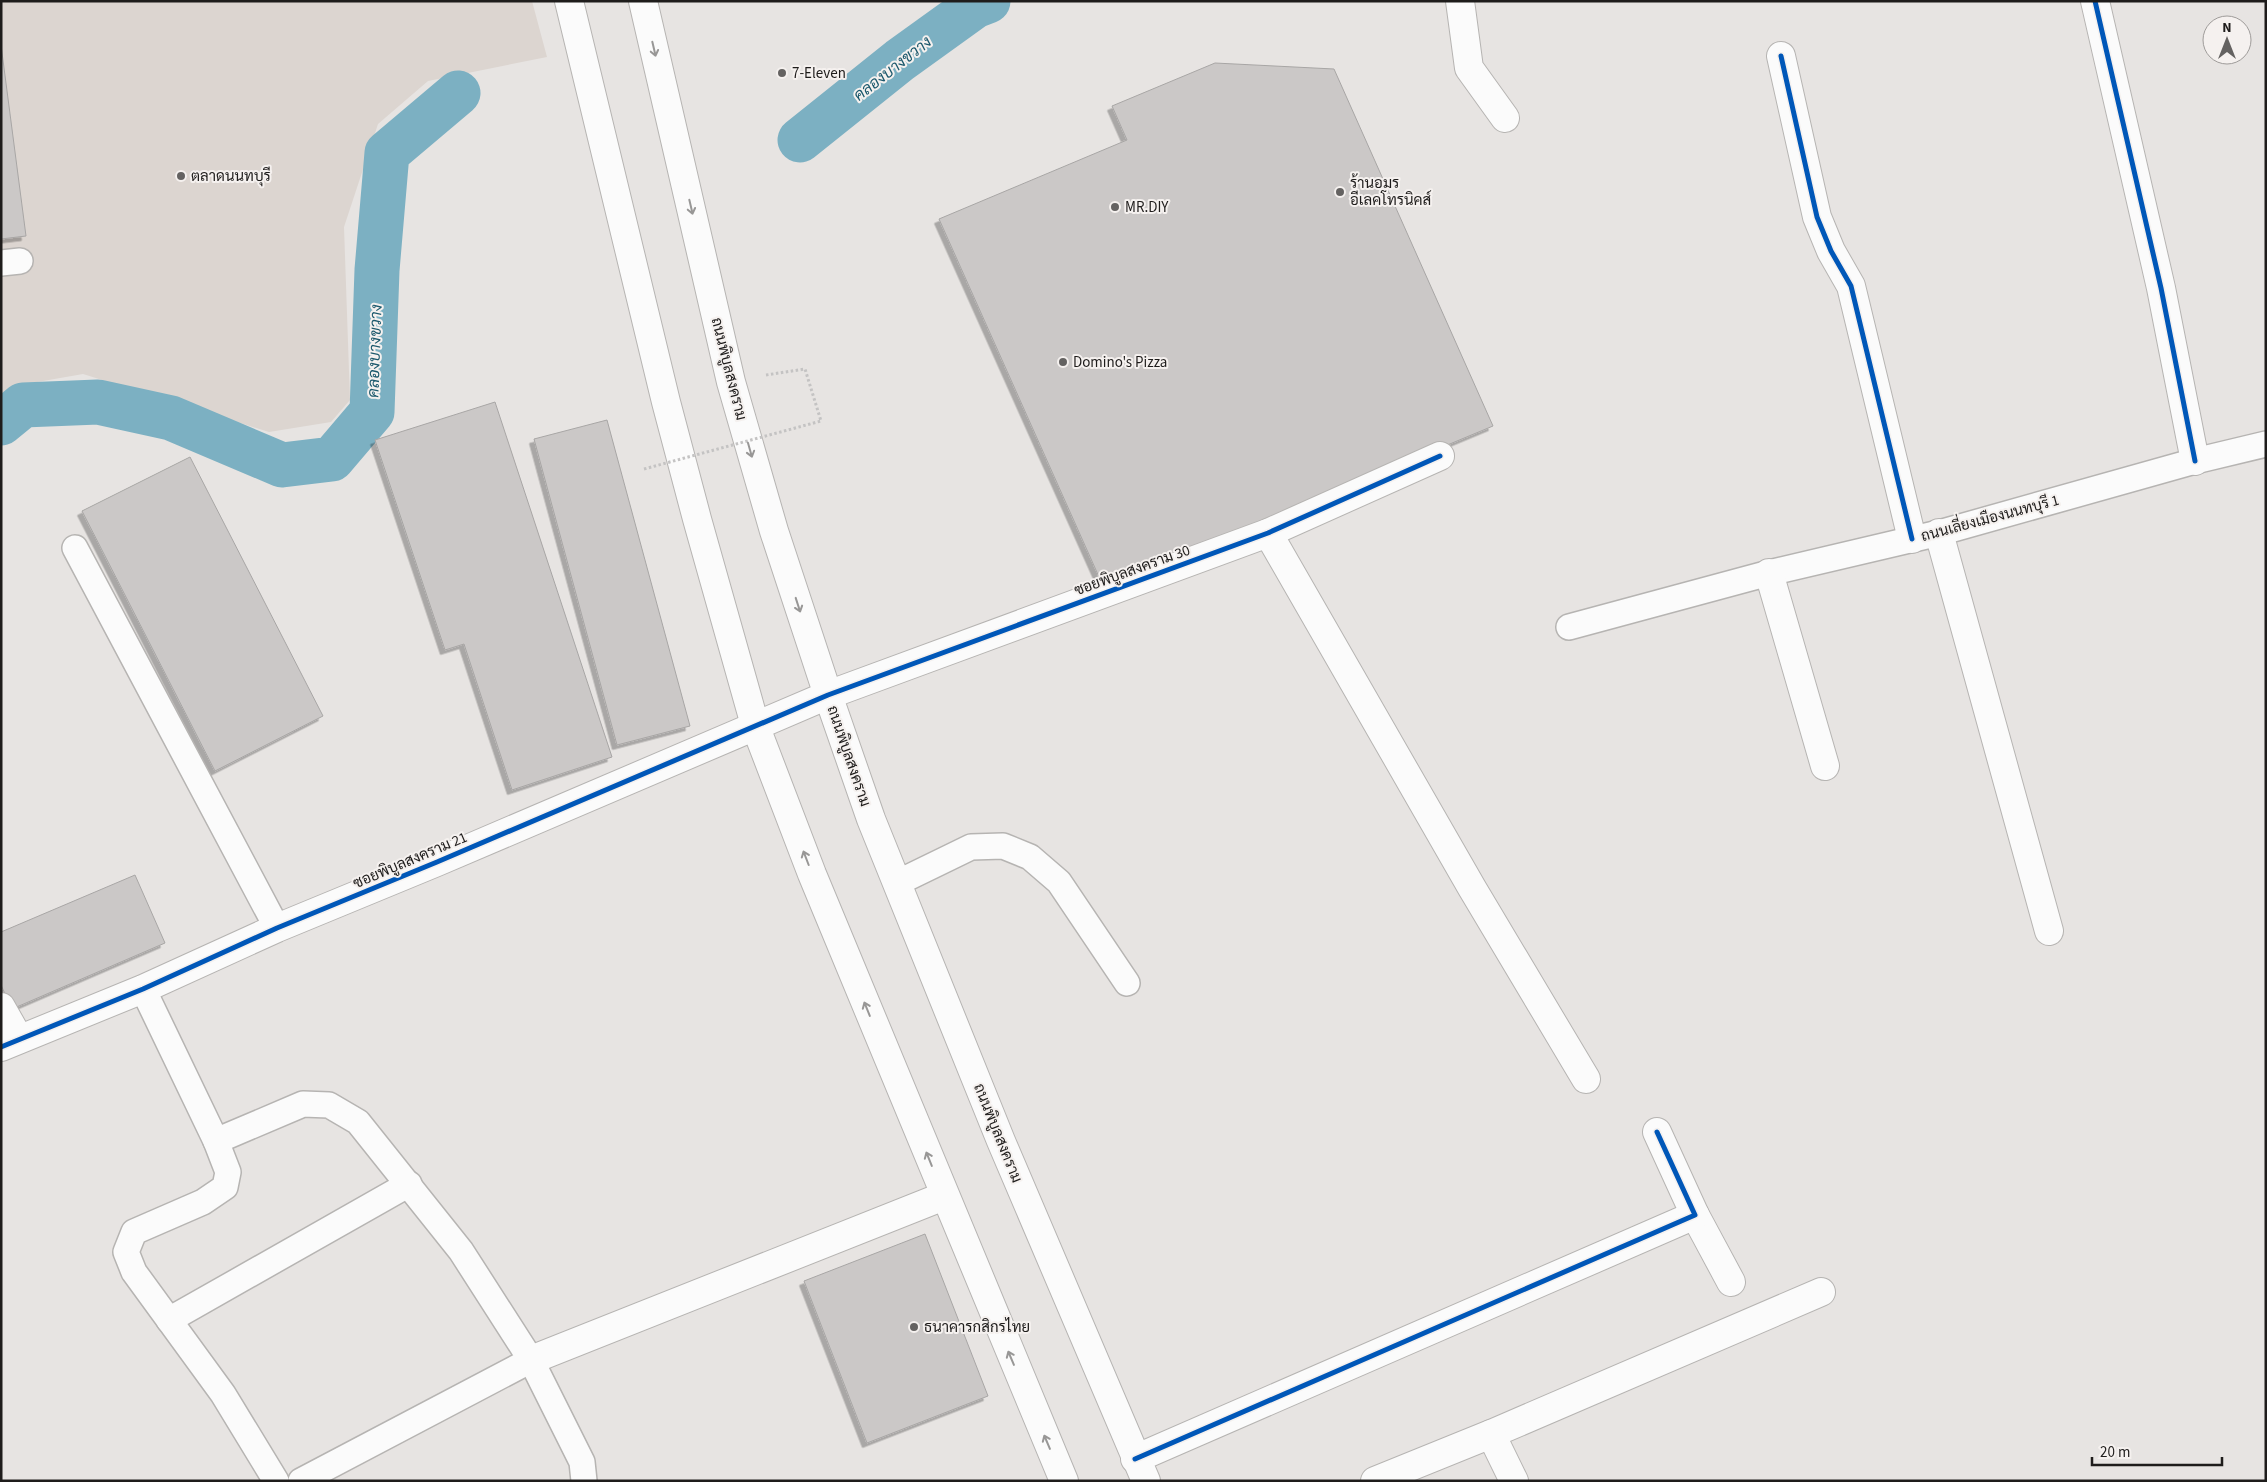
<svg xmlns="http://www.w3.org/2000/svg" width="2267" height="1482" viewBox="0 0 2267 1482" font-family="'Source Sans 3',Sarabun,sans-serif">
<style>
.built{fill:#dcd5d0}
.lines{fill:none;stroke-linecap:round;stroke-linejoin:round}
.canal{stroke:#7cb0c2;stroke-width:45}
.building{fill:#cbc8c7;stroke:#a8a6a5;filter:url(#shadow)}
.lane-casing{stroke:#b6b4b2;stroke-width:28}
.street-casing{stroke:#b6b4b2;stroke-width:30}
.secondary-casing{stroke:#b6b4b2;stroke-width:30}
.path{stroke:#c4c3c3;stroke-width:3;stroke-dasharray:2.5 2.5;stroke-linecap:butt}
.lane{stroke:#fbfbfb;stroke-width:25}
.street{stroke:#fbfbfb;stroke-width:28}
.secondary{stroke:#fbfbfb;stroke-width:28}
.path-bridge{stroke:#c4c3c3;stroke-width:3;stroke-dasharray:2.5 2.5;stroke-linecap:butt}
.cycleway-casing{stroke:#f5f1ef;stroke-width:8}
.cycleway{stroke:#0057b8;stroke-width:5}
.oneway{stroke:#989796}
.poi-dot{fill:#646261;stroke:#f5f1ef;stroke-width:2}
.labels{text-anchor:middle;stroke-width:4;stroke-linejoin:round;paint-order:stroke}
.poi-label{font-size:15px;fill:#1e1c1b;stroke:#f5f1ef;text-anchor:start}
.street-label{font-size:15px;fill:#1e1c1b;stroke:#f5f1ef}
.water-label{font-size:16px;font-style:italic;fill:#1b586c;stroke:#f5f1ef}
</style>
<defs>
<filter id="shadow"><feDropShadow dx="-4.5" dy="4.5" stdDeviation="0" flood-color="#0004"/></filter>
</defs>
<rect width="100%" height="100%" fill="#e7e4e2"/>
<path class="built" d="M1,1H532L547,57L428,81L378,124L344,227L350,400L331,422L269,432L83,374L26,384L1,399Z"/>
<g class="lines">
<g class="canal">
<path d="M800,140L900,60L975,6L988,1"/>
<path d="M1,423L23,405L98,402L171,418L282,465L332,459L372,412L377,270L387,153L458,93"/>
</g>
</g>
<g class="building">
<path d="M1,45L26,236L1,239Z"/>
<path d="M1215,63L1334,69L1493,426L1104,588L939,219L1127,140L1112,106Z"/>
<path d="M495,402L612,757L512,790L464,644L445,650L375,440Z"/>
<path d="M607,420L690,726L617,745L534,439Z"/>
<path d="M190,457L323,716L215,771L82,511Z"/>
<path d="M135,875L165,943L12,1009L1,985V932Z"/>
<path d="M925,1234L988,1396L867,1443L804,1281Z"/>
</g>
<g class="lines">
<g class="lane-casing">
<g id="lane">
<path d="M1,263L20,261"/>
<path d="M75,548L277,928"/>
<path d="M1569,627L1769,573L1939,533L2195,461L2266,444"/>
<path d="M897,883L971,847L1003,846L1030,857L1059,882L1127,983"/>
<path d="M143,989L216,1141L228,1172L225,1187L203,1202L134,1232L126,1252L134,1272L223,1394L276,1481"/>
<path d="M216,1141L303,1104L329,1105L358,1122L461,1251L531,1360L301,1481"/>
<path d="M169,1320L409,1184"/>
<path d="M531,1360L582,1462L584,1481"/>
</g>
</g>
<g class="street-casing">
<g id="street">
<path d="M1460,1L1469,68L1505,118"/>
<path d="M2095,1L2161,288L2195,461"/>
<path d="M1781,56L1817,217L1831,251L1851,286L1912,539"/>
<path d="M1268,533L1472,888L1586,1079"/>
<path d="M1939,533L2049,931"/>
<path d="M1769,573L1825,766"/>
<path d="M1,1007L19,1039"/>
<path d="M1,1047L143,989L277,928L437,862L828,695L1268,533L1440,456"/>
<path d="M1695,1215L1731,1282"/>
<path d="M531,1360L944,1196"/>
<path d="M1491,1434L1821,1292"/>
<path d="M1135,1459L1695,1215L1657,1132"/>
<path d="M1375,1481L1491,1434L1514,1481"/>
</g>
</g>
<g class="secondary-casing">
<g id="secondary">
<path d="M569,1L666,402L697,519L755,725L812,874L1064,1481"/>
<path d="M643,1L731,382L774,531L828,695L871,819L1001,1141L1146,1481"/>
</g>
</g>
<path class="path" d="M766,375L805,369L821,421"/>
<use href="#lane" class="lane"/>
<use href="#street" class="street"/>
<use href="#secondary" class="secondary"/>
<path class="path-bridge" d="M644,469L821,421"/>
<g class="cycleway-casing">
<g id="cycleway">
<path d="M2095,1L2161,288L2195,461"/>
<path d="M1781,56L1817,217L1831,251L1851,286L1912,539"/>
<path d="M1,1047L143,989L277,928L437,862L828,695L1268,533L1440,456"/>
<path d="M1135,1459L1695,1215L1657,1132"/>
</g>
</g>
<use href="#cycleway" class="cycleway"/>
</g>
<defs><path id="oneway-shaft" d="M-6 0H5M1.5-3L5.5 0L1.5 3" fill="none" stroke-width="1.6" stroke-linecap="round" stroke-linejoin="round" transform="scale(1.25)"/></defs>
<g class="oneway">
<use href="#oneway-shaft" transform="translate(654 49) rotate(77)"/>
<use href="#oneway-shaft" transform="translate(691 207) rotate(77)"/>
<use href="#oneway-shaft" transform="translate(750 450) rotate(74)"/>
<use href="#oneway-shaft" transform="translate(798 605) rotate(72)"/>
<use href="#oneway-shaft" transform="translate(806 858) rotate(-111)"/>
<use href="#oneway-shaft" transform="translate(867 1009) rotate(-112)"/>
<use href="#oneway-shaft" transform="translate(929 1159) rotate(-112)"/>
<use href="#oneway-shaft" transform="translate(1011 1358) rotate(-113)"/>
<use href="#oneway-shaft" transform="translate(1047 1442) rotate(-113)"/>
</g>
<g class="poi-dot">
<circle cx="782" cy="73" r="5"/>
<circle cx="181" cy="176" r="5"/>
<circle cx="1340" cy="192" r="5"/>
<circle cx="1115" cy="207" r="5"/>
<circle cx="1063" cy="362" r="5"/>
<circle cx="914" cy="1327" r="5"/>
</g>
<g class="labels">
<g class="poi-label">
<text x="792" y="78">7-Eleven</text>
<text x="191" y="181">ตลาดนนทบุรี</text>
<text x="1350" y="188">ร้านอมร<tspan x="1350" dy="17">อีเลคโทรนิคส์</tspan></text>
<text x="1125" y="212">MR.DIY</text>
<text x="1073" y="367">Domino's Pizza</text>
<text x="924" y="1332">ธนาคารกสิกรไทย</text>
</g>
<g class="street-label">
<text transform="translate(729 369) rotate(76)" y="5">ถนนพิบูลสงคราม</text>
<text transform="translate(1990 518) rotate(-15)" y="5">ถนนเลี่ยงเมืองนนทบุรี 1</text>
<text transform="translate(1132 570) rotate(-20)" y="5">ซอยพิบูลสงคราม 30</text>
<text transform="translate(849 756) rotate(71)" y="5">ถนนพิบูลสงคราม</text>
<text transform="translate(410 860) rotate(-23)" y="5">ซอยพิบูลสงคราม 21</text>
<text transform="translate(998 1133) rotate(68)" y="5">ถนนพิบูลสงคราม</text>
</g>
<g class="water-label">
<text transform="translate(892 68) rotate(-38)" y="6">คลองบางขวาง</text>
<text transform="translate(374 351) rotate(-88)" y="6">คลองบางขวาง</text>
</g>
</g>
<rect width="2267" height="1482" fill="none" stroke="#1e1c1b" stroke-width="5"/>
<g transform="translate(2227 40)"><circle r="24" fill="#f5f1ef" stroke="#9f9c9a"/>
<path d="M0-4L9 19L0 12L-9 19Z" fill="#646261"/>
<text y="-8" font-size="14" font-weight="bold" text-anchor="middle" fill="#1e1c1b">N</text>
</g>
<path d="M2092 1457v8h130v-8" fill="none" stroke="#1e1c1b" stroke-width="2.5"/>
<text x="2100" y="1457" font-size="15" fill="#1e1c1b" stroke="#f5f1ef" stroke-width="4" paint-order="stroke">20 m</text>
</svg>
